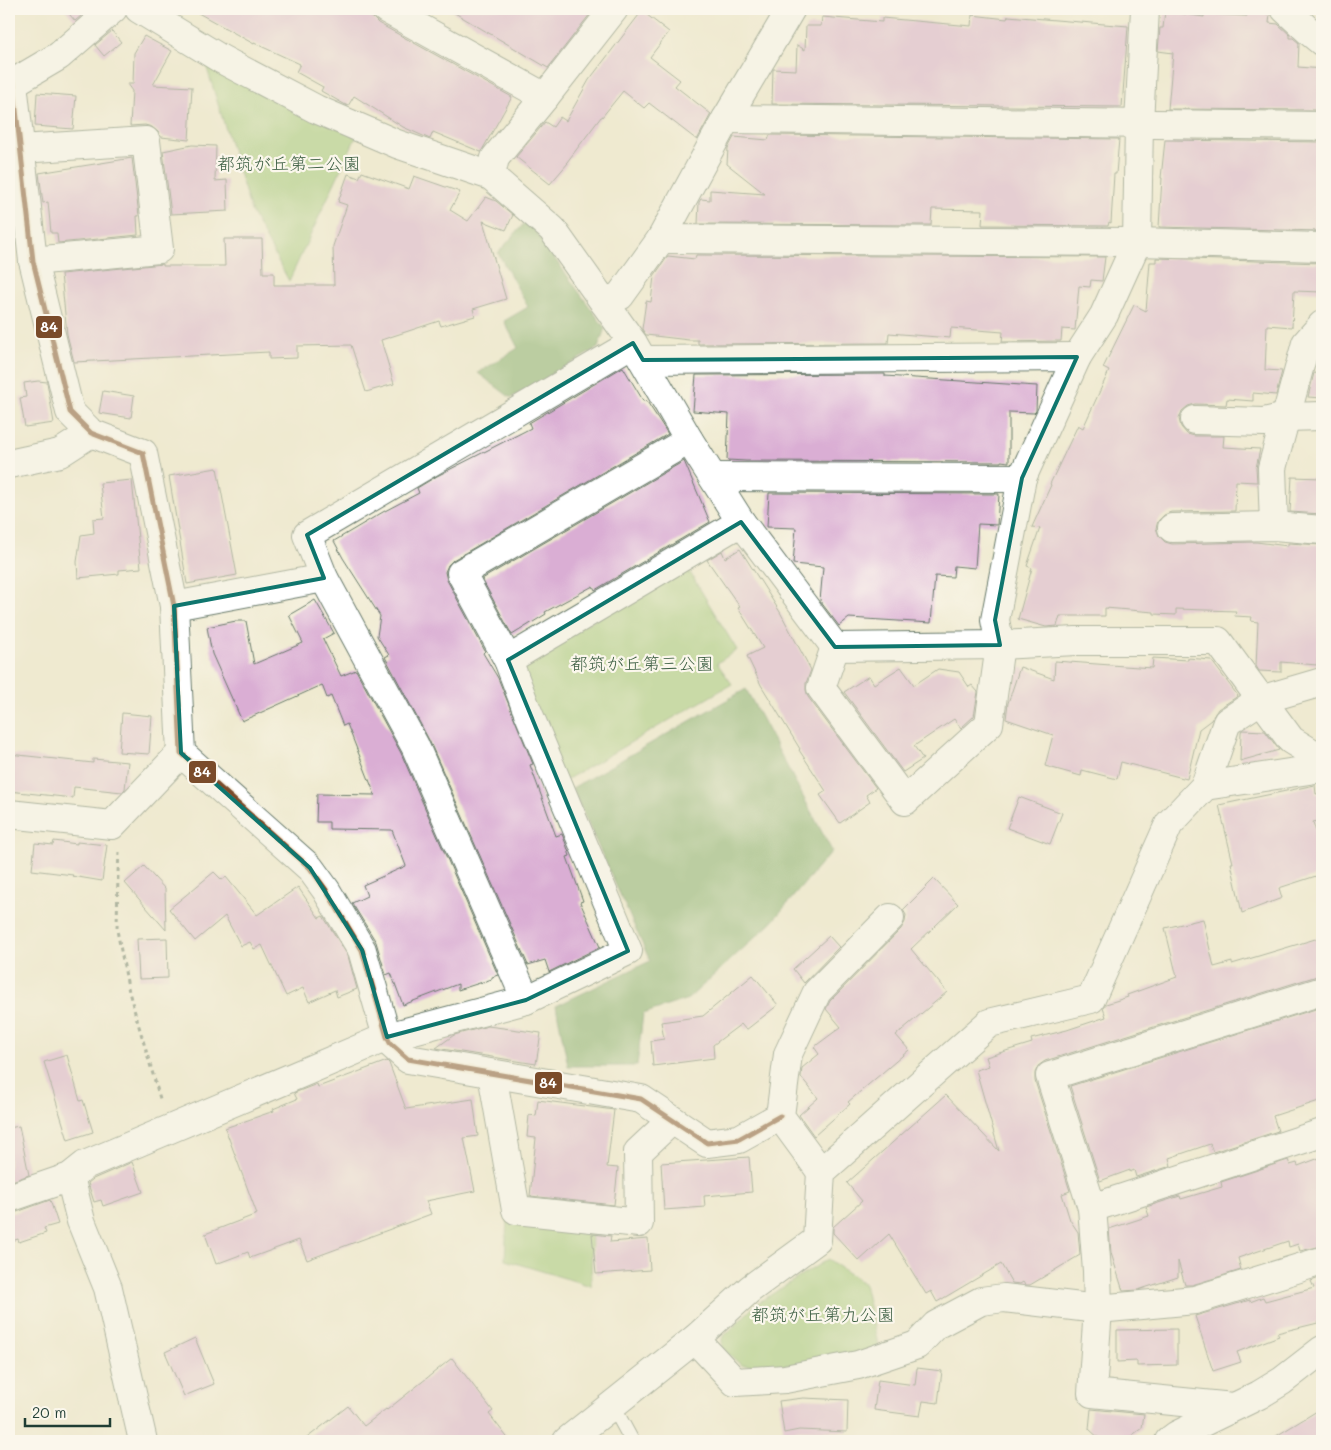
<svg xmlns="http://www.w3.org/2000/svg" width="1331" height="1450" viewBox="0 0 1331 1450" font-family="Mali,'Klee One',sans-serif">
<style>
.green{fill:#9cc876;stroke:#5e8255}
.forest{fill:#7dac67;stroke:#4e744e}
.building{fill:#daaed4}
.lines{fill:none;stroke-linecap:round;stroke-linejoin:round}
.service-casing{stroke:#687a6b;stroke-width:16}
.minor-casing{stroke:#687a6b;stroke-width:30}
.path{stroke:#687a6b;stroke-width:3;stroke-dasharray:4 4;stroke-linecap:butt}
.service{stroke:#fff;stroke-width:14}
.minor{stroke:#fff;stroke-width:28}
.bus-1-casing{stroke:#fbf7ec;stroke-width:9}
.bus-1{stroke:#7a4b2a;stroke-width:5}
.marked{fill:none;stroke:#0f766e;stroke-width:4;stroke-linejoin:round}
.labels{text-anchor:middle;stroke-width:4.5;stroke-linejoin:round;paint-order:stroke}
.park-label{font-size:18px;fill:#3e6044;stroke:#fbf7ec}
.line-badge{stroke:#fbf7ec;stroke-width:2}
.badge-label{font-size:14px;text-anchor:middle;font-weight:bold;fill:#fff}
</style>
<rect width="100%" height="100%" fill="#fbf7ec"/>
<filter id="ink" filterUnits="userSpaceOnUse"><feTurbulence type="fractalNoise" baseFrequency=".02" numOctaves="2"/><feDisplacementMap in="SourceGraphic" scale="10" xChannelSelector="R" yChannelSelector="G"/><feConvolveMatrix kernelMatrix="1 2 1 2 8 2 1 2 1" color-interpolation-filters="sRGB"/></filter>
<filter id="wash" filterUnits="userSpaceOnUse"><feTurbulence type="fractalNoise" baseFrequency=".0096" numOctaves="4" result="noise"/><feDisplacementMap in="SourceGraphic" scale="20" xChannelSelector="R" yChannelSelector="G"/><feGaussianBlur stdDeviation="1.12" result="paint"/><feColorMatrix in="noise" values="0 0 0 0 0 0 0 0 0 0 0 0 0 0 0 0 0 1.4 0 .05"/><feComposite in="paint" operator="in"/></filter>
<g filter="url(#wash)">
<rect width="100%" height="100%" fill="#efead0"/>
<g class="green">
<path d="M206,65L356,137L289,281L251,211Z"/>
<path d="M686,566L737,650L717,663L732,684L564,781L515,666Z"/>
<path d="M507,1218L592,1228L591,1286L505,1260Z"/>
<path d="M828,1259L864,1284L879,1349L800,1365H741L722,1348V1338L756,1304Z"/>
</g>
<g class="forest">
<path d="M527,220L605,328L598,348L511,398L478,373L518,348L504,321L528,307L498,253Z"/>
<path d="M746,689L832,851L771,923L688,999L643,1014L637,1066H568L556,1006L650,961L572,788Z"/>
</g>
<g id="blocks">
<g class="building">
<path d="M65,9H89L75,21Z"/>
<path d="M191,9H358L373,18L378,23L512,97L481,152L433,132L430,139L403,127L354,96L348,106L344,104L321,91L323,87L296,72L300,64L254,43V44Z"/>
<path d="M448,9H594L548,68Z"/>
<path d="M642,11L669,32L650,57L680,80L675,86L711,114L697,140L649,103L644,108L623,91L602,117H601L567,162L568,163L550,184L516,157L545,122L553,127L560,117L566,121L589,80Z"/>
<path d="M1165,11L1204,17V14L1247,16V13L1270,14L1269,23L1278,24L1290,35V38H1293L1299,43L1298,67L1322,69V110L1168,109L1173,53L1158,51L1160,28H1163Z"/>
<path d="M972,15L1007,19L1008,16L1128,26L1122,107L772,104L773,69L796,70L797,45L805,50L806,26H821L822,17L882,22V18L971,26Z"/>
<path d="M112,31L121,42L104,56L95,45Z"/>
<path d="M144,36L172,51L153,85L192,87L189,140L161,137L158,132L152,127L145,125L130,126L132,91L127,84H133L134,53Z"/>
<path d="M37,93L76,96L73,129L35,126Z"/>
<path d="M770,135L1119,139L1116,174H1114L1111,223L1109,222L1108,226L982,225L983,210L932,209L931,225L698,224L699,202L701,199L710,200V190L765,194L727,164L728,148L734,137L768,140Z"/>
<path d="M1165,140L1322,142V231L1159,227L1162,178H1161Z"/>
<path d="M192,145L216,146L215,181L227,180L228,211L171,214L163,151Z"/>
<path d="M132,158L139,216H137L138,235L58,243L57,233H51L48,202L43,203L39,173Z"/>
<path d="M362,172L409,189L414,176L460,192L450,210L468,221L486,197L496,201L513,215L506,230L483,221L506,299L473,309L475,316L441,326L439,321L381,340L394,384L366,392L351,345L297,346V358L269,359V352L74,362L67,334L61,274L163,264V266H225L224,239H262L263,273H274V285H334L333,246L347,205L338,202L348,174L359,178Z"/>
<path d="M696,255L1105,257L1102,281L1091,280L1090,287L1079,286L1075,330L1062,329L1061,341L1002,342L1003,332L951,328L950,338L889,333L888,343L698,344V340H689L646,335L642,329L646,301L651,302L654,276L668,256L695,259Z"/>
<path d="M1156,258L1322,263V292L1294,291L1292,327L1267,325L1265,370L1282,371L1276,395L1253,393V401L1227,399L1226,405L1195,404L1188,406L1182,411L1179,419L1181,427L1187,434L1195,436H1224L1223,447L1260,449L1256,468L1257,482L1236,481L1235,511L1171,512L1164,515L1158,521L1156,528L1159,536L1165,542L1172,544L1256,542L1288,546V543L1322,545V566L1319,594H1322V621H1320L1317,665L1281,662V672L1259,671L1256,666L1258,622L1251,621L1252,617L1235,616L1236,611L1176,609V615L1154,614V612L1105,608V616H1060L1057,626L1046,627L1018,619L1032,568L1027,566L1040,528L1032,527L1051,485L1050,484L1078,425L1083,428L1109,371L1103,368L1134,305L1146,311L1150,262H1156Z"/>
<path d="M623,367L644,402L646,400L668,434L453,560L448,565L445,572L447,580L485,651L483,653L498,678L533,764L530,765L556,836L562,834L566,844L570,856L567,857L583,901L580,902L600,947L549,972L545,960L528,965L429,740L385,657L389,655L377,636L380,616L343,558L334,541L383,512L419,493L417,488L437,476L531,428L529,423Z"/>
<path d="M1314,373L1322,374V398L1308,397Z"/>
<path d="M885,374V376L1037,386L1036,411L1034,413L1009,412V462L1001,461V462L746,461L727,460L729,414L693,411L696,375Z"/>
<path d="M38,381L47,382L54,423L25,427L20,398L26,397L24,383Z"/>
<path d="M103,391L134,396L131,418L99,413Z"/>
<path d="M684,461L710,522L595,590L593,586L545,612L546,614L512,635L482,579Z"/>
<path d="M217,468L237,575L187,584L169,476Z"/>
<path d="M1292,477L1322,478V514L1290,512Z"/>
<path d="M132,480L141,568L119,570V574L78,578L77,562L81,535L94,533L93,519L104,518L100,483Z"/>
<path d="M769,493L999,494L997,525L978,524L975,568L954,566L953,577L935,576L931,623L849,618L839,626L820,601L823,567L793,564L796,528L767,527Z"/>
<path d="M740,549L780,612L811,670L806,683V690L808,697L876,788L866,795L870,802L840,823L820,795L826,791L799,750L800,749L761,685L747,656L763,648L738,608L740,607L707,560L722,551L725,558Z"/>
<path d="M315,600L334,633L323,639L341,676L356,670L401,753L498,975L492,977V979L458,990V984L403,1005L391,973L386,975L376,942L352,903L367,896L363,885L406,866L392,830L329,829V822H316L317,794L375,795L347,724L343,726L331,696L327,698L322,685L242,721L212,654L207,627L236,621H246L254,664L303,643L289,615Z"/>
<path d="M1153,658L1188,660V658L1211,660L1238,696L1218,709L1211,720L1199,729L1187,779L1121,762L1117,779L1082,770L1081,776L1045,766L1053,735L1006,719L1008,703L1020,667L1054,679L1055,661L1152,668Z"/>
<path d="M901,667L914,685L938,669L959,672L969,687L972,685L978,692L974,716L961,728L954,719L914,746L923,759L903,772L844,692L869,676L874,684Z"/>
<path d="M122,713L152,716L149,754L119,752Z"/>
<path d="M1242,730L1265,731L1279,750L1240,761L1241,732Z"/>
<path d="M9,754L93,763V759L128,762L125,789L122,792L74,787L73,798L9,791Z"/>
<path d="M1315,785L1316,794L1322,793V820L1313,822L1322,851V865L1316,867L1319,875L1279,888L1282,898L1242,913L1231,863H1233L1219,805Z"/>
<path d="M1019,797L1062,813L1050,844L1007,828Z"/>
<path d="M54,841L77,844V842L107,845L102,881L72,876L73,875L32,870L35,843L53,845Z"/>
<path d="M144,866L165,889L166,930L125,883Z"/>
<path d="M214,872L222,880L226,877L257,915L298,887L319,918L323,916L348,956L357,989L337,997L335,990L309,1002L303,988L286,996L262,945L254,949L250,942L241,946L225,916L195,941L169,909Z"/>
<path d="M934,879L958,904L911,949L947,992L896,1035L909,1050L848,1102L850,1104L814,1136L799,1115L818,1098L801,1077L802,1068L819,1054L814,1047L841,1027L826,1009L830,1001L901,929L905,922L906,915L903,910Z"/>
<path d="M1203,919L1214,967L1232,962V964L1322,937V976H1317L1045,1061L1038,1066L1035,1073V1081L1070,1191L1062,1194L1070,1220L1078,1232L1080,1255L1030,1285H1025L1023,1282L1020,1284L1012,1283L1001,1264L937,1302L931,1291L926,1294L889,1234L859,1261L833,1233V1227L862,1201L847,1183L946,1095L999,1151L976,1070L989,1066L986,1057L1032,1043L1031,1039L1067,1030L1106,1017L1103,1008L1106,1004L1128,997L1127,995L1177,977L1165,928Z"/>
<path d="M829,936L839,947L804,983L793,969Z"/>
<path d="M167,938L168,978L139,979L137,939Z"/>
<path d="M753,975L778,1005L746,1030L741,1024L713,1045L714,1058L653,1066L651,1041L664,1039L661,1022L703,1016Z"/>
<path d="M1322,1007V1100L1273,1116L1278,1131L1213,1152L1210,1144L1169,1158L1171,1166L1136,1177L1134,1170L1130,1172V1170L1100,1181L1070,1086Z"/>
<path d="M488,1026L541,1033L536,1064L436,1048L454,1035Z"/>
<path d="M67,1055L80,1101L83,1100L93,1132L68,1140L44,1062Z"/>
<path d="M387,1061L389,1063L406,1109L473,1099L478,1136L464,1138L475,1191L426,1201L431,1214L307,1260L299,1240L250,1258L248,1252L216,1264L205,1234L257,1214L225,1128L274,1111L273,1109L297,1099L294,1093L317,1084L318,1087Z"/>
<path d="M538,1100L614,1110L607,1167L618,1168L614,1205L530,1196L536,1138L527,1137L529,1115L536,1116Z"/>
<path d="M19,1126L29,1175L9,1182V1128Z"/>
<path d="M749,1157L752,1192L704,1196L705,1207L664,1210L661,1163Z"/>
<path d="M1322,1157V1246L1300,1251L1298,1244L1289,1247L1288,1241L1238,1258L1241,1270L1192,1285H1185L1178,1261V1277L1138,1290L1123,1291L1111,1253L1109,1229L1149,1216L1146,1207L1180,1196L1181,1199L1222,1187L1221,1182L1288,1160L1290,1165L1297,1163L1298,1166Z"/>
<path d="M132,1162L143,1192L103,1206L101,1200L94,1202L88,1183L93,1179Z"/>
<path d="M50,1200L58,1224L44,1228L46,1233L19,1242L18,1239L9,1242V1213H14Z"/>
<path d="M592,1234L611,1236L610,1242L648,1239L650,1270L596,1274Z"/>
<path d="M1322,1277V1322L1277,1333L1279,1336L1237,1352L1241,1362L1213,1371L1195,1316L1250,1300V1302L1263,1297L1265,1301L1314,1288L1311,1281Z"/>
<path d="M1177,1329V1365L1137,1366V1361L1117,1362V1330Z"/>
<path d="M195,1338L214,1384L184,1396L165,1352Z"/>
<path d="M452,1358L493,1411L489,1414L510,1441H303L348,1406L364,1426L386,1409L387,1410Z"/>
<path d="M917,1368L942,1371L938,1403L923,1401L920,1416L874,1410L878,1380L915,1385Z"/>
<path d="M803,1398L848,1400L847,1432L799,1430L784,1433L779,1401Z"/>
<path d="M1322,1408V1441H1268Z"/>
<path d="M1091,1409L1144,1414L1142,1428L1124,1441H1102L1089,1429Z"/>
</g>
</g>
</g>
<g filter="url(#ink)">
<use href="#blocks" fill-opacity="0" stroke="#687a6b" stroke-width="1"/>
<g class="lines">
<g class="service-casing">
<path id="service" d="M613,1406L632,1441"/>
</g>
<g class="minor-casing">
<g id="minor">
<path d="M139,9L221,59L316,109L397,144L491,176L552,229L633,343L689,440L741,522L835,647L1000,645L1076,641H1218L1291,740L1322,759"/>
<path d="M386,9L545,97"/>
<path d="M1285,9L1311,33L1322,42"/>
<path d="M9,79L13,83L33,261L70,412L91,433L143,453L174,606L181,753L310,868L326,890L362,950L387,1037L390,1043L408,1059L641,1099L707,1143L739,1139L780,1116"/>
<path d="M13,83L59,56L113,9"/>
<path d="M726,119L1322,126"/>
<path d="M20,149L146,141L159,249L33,261"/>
<path d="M491,176L495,158L545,97L614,9"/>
<path d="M661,239L1137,242L1322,247"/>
<path d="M604,302L620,296L661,239L726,119L791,9"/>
<path d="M643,360L1077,357"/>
<path d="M1195,420L1264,422L1286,417L1322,416"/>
<path d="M9,464L60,453L91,433"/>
<path d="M713,477L1022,478"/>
<path d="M1274,526L1272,468L1306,343L1322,325"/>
<path d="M1172,528L1274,526L1322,530"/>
<path d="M174,606L324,578"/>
<path d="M835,647L821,688L905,801L989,724L1000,645L995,620L1022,478L1077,357L1104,315L1137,242L1139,123L1145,9"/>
<path d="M508,660L741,522"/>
<path d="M1205,786L1322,768"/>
<path d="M9,814L112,825L181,753"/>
<path d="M526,1000L415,746L324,578L307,535L633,343"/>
<path d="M492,1074L516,1210L639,1223L638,1152L672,1120"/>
<path d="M821,1172L780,1116L788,1054L817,992L890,918"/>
<path d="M70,1177L81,1221L108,1288L143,1441"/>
<path d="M9,1198L70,1177L85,1165L387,1037L526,1000L628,951L525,705L508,660L461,573L689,440"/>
<path d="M1092,1208L1322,1133"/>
<path d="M695,1339L750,1289L817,1240L821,1172L989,1023L1091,999L1169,824L1205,786L1227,722L1260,700L1322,682"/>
<path d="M1233,1407L1092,1393L1098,1309L1097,1271L1092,1208L1050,1076L1322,991"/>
<path d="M567,1441L695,1339L735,1382L785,1379L858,1365L917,1345L936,1325L981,1301L1004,1298L1098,1309L1195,1300L1322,1261"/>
<path d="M1169,1441L1177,1435L1259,1395L1282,1381L1322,1350"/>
</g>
</g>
<path class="path" d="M119,852L118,872L117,930L129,992L161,1102"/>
<use href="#service" class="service"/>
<use href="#minor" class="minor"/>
<g class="bus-1-casing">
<path id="bus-1" d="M9,79L13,83L33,261L70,412L91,433L143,453L174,606L181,753L310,868L326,890L362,950L387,1037L390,1043L408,1059L641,1099L707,1143L739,1139L780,1116"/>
</g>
<use href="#bus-1" class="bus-1"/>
</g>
</g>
<path d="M0 0H1331V1450H0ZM633,343L643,360L1077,357L1022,478L995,620L1000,645L835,647L741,522L508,660L628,951L526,1000L387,1037L362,950L310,868L181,753L174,606L324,578L307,535Z" fill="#efead0" fill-opacity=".55" fill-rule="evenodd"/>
<path class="marked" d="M633,343L643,360L1077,357L1022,478L995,620L1000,645L835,647L741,522L508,660L628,951L526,1000L387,1037L362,950L310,868L181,753L174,606L324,578L307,535Z"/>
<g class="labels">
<g class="park-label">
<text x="289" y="170">都筑が丘第二公園</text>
<text x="642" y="670">都筑が丘第三公園</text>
<text x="823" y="1321">都筑が丘第九公園</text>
</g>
</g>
<g class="line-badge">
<rect x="35" y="315" width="28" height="24" rx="5" fill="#7a4b2a"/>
<rect x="188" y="760" width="29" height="24" rx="5" fill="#7a4b2a"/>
<rect x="534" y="1071" width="29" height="24" rx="5" fill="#7a4b2a"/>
</g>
<g class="badge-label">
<text x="49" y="332">84</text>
<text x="202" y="777">84</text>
<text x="548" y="1088">84</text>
</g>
<rect width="1331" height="1450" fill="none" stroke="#fbf7ec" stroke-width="30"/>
<path d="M25 1418v8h85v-8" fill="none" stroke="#1f3d34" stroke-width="2.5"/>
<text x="32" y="1418" font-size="15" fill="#1f3d34" stroke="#fbf7ec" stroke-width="4" paint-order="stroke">20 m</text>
</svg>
